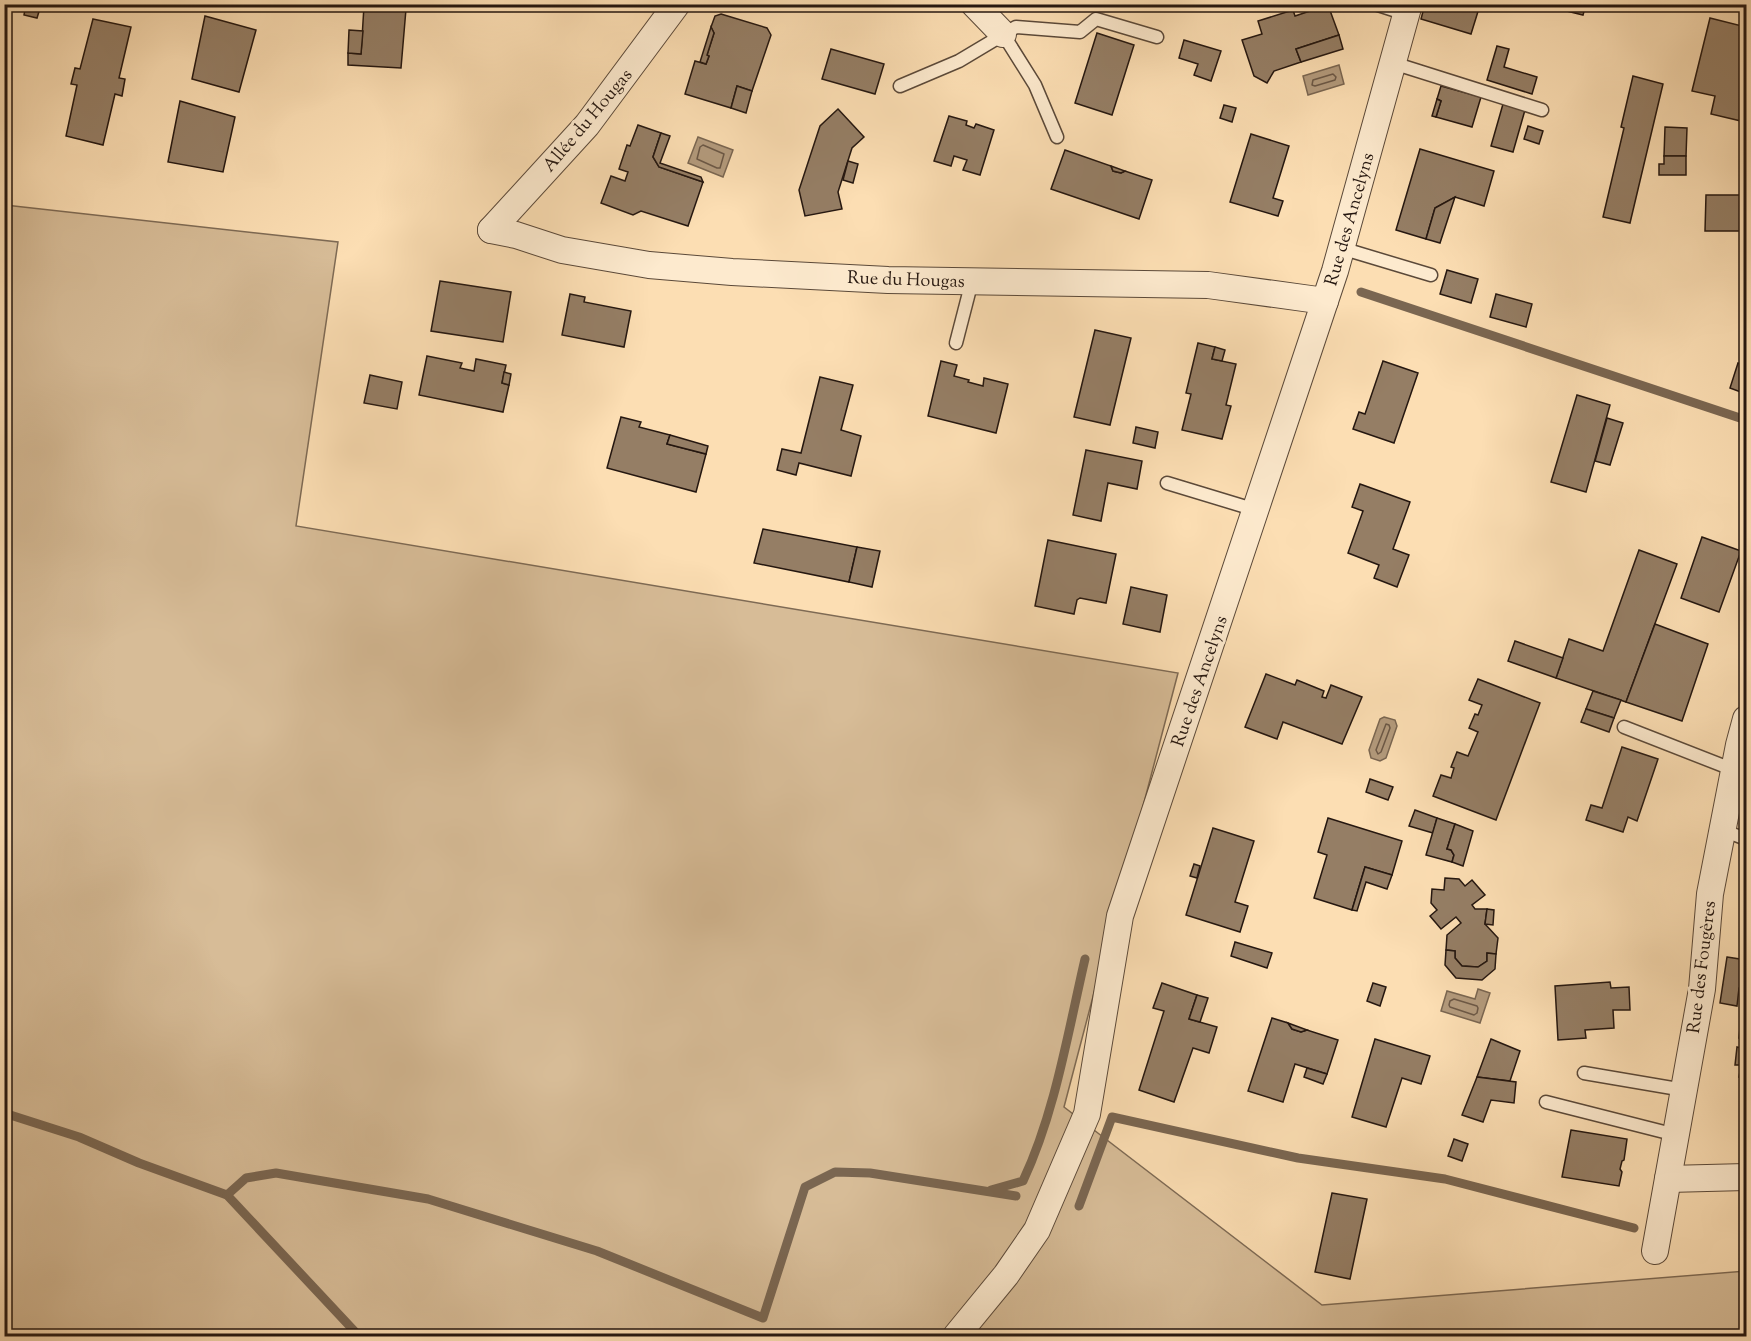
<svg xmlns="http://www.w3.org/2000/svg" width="1751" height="1341" viewBox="0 0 1751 1341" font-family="'Sorts Mill Goudy',serif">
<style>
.green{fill:#d7bc97;stroke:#7e6a54;stroke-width:1.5}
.water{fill:#b39a7c;stroke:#7a6651;stroke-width:1.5}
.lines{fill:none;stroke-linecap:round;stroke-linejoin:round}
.shore{stroke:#6c5846;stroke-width:1.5}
.stream{stroke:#7a6651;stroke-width:9}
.building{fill:#957e65;stroke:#251710;stroke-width:1.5}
.lane-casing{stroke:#5b4939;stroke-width:15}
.street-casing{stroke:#5b4939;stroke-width:28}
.lane{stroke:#fdeace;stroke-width:12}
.street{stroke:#fdeace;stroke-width:26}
.labels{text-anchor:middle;stroke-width:6;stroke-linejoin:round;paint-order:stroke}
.street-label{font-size:18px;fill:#251710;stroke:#fdeace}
</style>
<rect width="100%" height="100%" fill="#fcdeb3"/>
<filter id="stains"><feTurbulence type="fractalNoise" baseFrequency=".00333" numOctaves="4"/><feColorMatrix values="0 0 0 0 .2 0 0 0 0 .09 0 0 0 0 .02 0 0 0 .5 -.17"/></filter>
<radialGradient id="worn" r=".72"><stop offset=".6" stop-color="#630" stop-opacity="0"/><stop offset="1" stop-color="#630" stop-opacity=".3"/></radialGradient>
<path class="green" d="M5,205L338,242L296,526L1178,673L1064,1107L1322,1305L1746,1271V1336H5Z"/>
<g class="water">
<path d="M1339,65L1344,84L1308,95L1303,76Z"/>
<path d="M698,137L733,150L723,177L688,163Z"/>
<path d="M1384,717L1395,720L1397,726L1386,758L1380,761L1371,758L1369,750L1380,719Z"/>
<path d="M1478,989L1490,993L1480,1023L1441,1011L1447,991L1475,999Z"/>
</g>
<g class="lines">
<g class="shore">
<path d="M1333,74L1336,77L1335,80L1315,86L1312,85L1313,80Z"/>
<path d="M703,145L724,154L720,168H717L697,159L700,147Z"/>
<path d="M1386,724L1389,725L1390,728L1381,752L1378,754L1376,750Z"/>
<path d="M1454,999L1477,1006L1478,1008L1477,1013L1474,1015L1450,1007L1449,1005L1450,1001Z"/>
</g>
<g class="stream">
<path d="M1361,292L1746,420"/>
<path d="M4,1113L79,1137L139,1163L227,1195L359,1336"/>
<path d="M991,1190L1023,1181C1055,1113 1068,1032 1085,959"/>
<path d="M227,1195L246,1178L276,1173L428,1199L597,1251L763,1318L805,1187L835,1172L870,1173L1016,1196"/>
<path d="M1079,1206L1112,1117L1298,1158L1445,1179L1634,1228"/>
</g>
</g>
<g class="building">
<path d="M26,4L41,5L37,18L24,15Z"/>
<path d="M1425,4L1480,5L1471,34L1421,19Z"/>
<path d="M1550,4H1586L1583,15L1550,7Z"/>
<path d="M1328,5L1339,35L1296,49L1301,62L1274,71L1267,83L1254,76L1242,40L1262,34L1258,21L1293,10L1295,16Z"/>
<path d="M364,6L406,9L401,68L348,65V53L361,54Z"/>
<path d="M721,14L767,28L771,35L752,91L737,86L731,108L685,94L695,61L706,64L709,56L707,55L714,33L711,27L715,16Z"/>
<path d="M205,16L256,30L239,92L192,79Z"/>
<path d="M1710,18L1746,27V97L1741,121L1711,114L1715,96L1692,91Z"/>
<path d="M93,19L131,27L119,78L125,79L122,96L115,94L103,145L66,136L77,85L71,84L75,68L80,69Z"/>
<path d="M711,27L714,33L707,55L709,56L706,64L700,62Z"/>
<path d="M349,30L363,31L361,54L348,53Z"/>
<path d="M1097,33L1134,45L1112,115L1075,103Z"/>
<path d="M1339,35L1343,49L1301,62L1296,49Z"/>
<path d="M1184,40L1221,51L1211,81L1194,75L1198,64L1179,58Z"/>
<path d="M1497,46L1509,49L1504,67L1537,77L1532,94L1487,80Z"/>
<path d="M831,49L884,64L875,94L822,79Z"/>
<path d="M1633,76L1663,84L1630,223L1603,217L1624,128L1621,127Z"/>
<path d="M737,86L752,91L746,113L731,108Z"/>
<path d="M1441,86L1481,97L1472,127L1436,117L1441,101L1437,99Z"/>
<path d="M1437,99L1441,101L1436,117L1432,116Z"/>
<path d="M180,101L235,117L223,172L168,162Z"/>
<path d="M1503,104L1525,110L1513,152L1491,146Z"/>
<path d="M1224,105L1236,108L1232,122L1220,118Z"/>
<path d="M838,109L864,137L852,148L838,192L842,209L805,216L799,190L820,126Z"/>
<path d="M949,116L967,121L966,125L974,128L976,124L994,130L980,175L963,170L967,160L954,156L951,166L934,161Z"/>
<path d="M638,125L661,133L653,157L659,167L703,182L688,226L641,211L633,215L601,203L611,176L625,181L628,172L619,169L627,145L630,146Z"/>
<path d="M1528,126L1543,131L1539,144L1524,139Z"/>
<path d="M1665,127L1687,128L1686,156H1664Z"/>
<path d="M661,133L670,136L660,163L701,177L703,182L659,167L653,157Z"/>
<path d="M1251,134L1289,146L1273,198L1283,201L1278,216L1230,202Z"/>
<path d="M1420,149L1494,171L1484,206L1455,197L1435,208L1426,239L1396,230Z"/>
<path d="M1065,150L1111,166L1113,171L1121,173L1125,171L1152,180L1139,219L1051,189Z"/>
<path d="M1664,156H1686V175H1659V164H1664Z"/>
<path d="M848,161L858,164L853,183L843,180Z"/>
<path d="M1111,166L1125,171L1121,173L1113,171Z"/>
<path d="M1742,192H1746V231H1705L1706,195H1742Z"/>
<path d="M1455,197L1440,243L1426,239L1435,208Z"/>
<path d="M1447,270L1478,279L1471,303L1440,294Z"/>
<path d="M440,281L511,292L503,342L431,331Z"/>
<path d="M570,294L585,297L584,302L631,311L624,347L562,335Z"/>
<path d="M1496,294L1532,304L1526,327L1490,317Z"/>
<path d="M1095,330L1131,338L1110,425L1074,417Z"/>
<path d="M1198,343L1215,347L1212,359L1236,364L1226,405L1231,406L1222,439L1182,430L1191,394L1186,393Z"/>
<path d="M1215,347L1225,350L1222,361L1212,359Z"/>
<path d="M427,356L462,363L460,368L474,371L476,359L506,365L502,383L509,385L503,412L419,395Z"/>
<path d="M941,361L957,365L954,376L969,380L968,382L983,386L984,378L1008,384L996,433L928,416Z"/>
<path d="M1383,361L1418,373L1394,443L1353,429L1359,412L1365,414Z"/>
<path d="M1738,363L1746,366V394L1730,388Z"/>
<path d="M504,372L511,374L509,385L502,383Z"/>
<path d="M370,375L402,382L397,409L364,403Z"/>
<path d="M820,377L853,385L841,430L861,436L851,476L799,463L796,475L777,470L782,449L801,453Z"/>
<path d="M1577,395L1610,405L1586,492L1551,482Z"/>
<path d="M621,417L641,422L639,427L670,435L667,444L706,454L696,492L607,468Z"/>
<path d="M1607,418L1623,423L1610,465L1595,461Z"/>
<path d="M1136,427L1158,432L1155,448L1133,443Z"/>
<path d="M670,435L708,446L706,454L667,444Z"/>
<path d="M1086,450L1142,461L1137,489L1108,483L1101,521L1073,515Z"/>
<path d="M1360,484L1410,502L1393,549L1409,555L1397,587L1374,578L1379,565L1348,553L1363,511L1352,507Z"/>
<path d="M763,529L857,547L849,582L754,563Z"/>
<path d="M1702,537L1741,551L1719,612L1681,598Z"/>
<path d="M1048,540L1116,554L1106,603L1080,598L1077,600L1074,614L1035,606Z"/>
<path d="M857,547L880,551L872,587L849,582Z"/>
<path d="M1639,550L1677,564L1626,702L1556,678L1569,639L1603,651Z"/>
<path d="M1131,587L1167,595L1160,632L1123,624Z"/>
<path d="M1655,624L1708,644L1682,721L1626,702Z"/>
<path d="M1515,641L1563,658L1556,678L1508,661Z"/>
<path d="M1266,674L1295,685L1297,680L1324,691L1322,697L1326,698L1331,685L1362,697L1342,744L1283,722L1277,739L1245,727Z"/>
<path d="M1478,679L1540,703L1496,820L1433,796L1441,775L1451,778L1454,768L1451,767L1457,752L1468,756L1478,732L1469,728L1475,714L1478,715L1482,705L1469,700Z"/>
<path d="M1593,691L1621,700L1614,718L1586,709Z"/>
<path d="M1586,709L1614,718L1609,732L1581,722Z"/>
<path d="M1622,747L1658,759L1637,821L1628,817L1623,832L1586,820L1591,805L1602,808Z"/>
<path d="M1370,779L1393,787L1388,800L1366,792Z"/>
<path d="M1415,810L1437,818L1433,833L1409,826Z"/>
<path d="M1328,818L1402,841L1392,875L1365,867L1352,910L1314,898L1327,855L1318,852Z"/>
<path d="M1437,818L1455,824L1447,849L1451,850L1454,855L1452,862L1426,855Z"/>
<path d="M1455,824L1473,831L1463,866L1452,862L1454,855L1451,850L1447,849Z"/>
<path d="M1213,828L1254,841L1235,902L1248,906L1240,932L1186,915Z"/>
<path d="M1194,864L1200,866L1197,878L1190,876Z"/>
<path d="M1365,867L1392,875L1387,889L1366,882L1357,911L1352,910Z"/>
<path d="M1445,878L1459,879L1465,886L1472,880L1485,895L1472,905L1475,909H1487L1485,924L1498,938L1496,954L1487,953V961L1478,967L1462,966L1455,958V951L1446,950L1447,935L1461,923L1456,917L1441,929L1430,916L1437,910L1431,903L1432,889L1444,890Z"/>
<path d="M1487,909L1494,910L1493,925L1485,924Z"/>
<path d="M1235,942L1272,953L1267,968L1231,956Z"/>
<path d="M1446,950L1455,951V958L1462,966L1478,967L1487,961V953L1496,954L1495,969L1482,980L1456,978L1445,965Z"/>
<path d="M1727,957L1746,960V989L1739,988L1737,1006L1720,1003Z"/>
<path d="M1610,982L1611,988L1629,987L1630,1010H1613L1614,1028L1585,1030L1586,1038L1558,1040L1555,986Z"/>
<path d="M1162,983L1197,995L1189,1019L1217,1027L1209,1053L1193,1048L1174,1102L1139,1090L1164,1011L1153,1008Z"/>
<path d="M1373,983L1386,987L1380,1006L1367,1001Z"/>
<path d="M1197,995L1208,998L1200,1022L1189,1019Z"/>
<path d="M1742,1009H1746V1072L1740,1071V1065H1735L1737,1047L1741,1048L1742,1038H1739Z"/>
<path d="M1272,1018L1288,1023L1292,1029L1301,1032L1307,1030L1338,1040L1327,1074L1295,1064L1283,1102L1248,1091Z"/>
<path d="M1288,1023L1307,1030L1301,1032L1292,1029Z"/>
<path d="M1375,1039L1430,1056L1421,1084L1402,1078L1386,1127L1352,1117Z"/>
<path d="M1491,1039L1520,1051L1510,1081L1477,1077Z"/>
<path d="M1307,1068L1327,1074L1323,1084L1304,1077Z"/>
<path d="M1740,1071L1746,1072V1078L1739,1077Z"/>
<path d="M1477,1077L1516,1082L1514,1103L1491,1100L1483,1122L1462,1115Z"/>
<path d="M1571,1130L1627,1139L1624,1160L1622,1161L1620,1169L1622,1172L1619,1186L1562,1177Z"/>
<path d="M1454,1139L1468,1144L1462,1161L1448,1156Z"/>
<path d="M1332,1193L1367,1199L1350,1279L1315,1272Z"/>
</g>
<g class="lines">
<g class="lane-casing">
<g id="lane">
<path d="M1375,4L1406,14"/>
<path d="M1003,34L1035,85L1057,137"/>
<path d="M1393,63L1542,110"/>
<path d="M900,86L959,61L1016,27L1080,32L1096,19L1157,37"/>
<path d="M1341,248L1431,275"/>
<path d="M956,343L972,281"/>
<path d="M1167,483L1256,510"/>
<path d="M1624,727L1734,770"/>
<path d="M1722,830L1746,839"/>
<path d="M1584,1073L1684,1090"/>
<path d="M1546,1102L1676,1135"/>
</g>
</g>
<g class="street-casing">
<g id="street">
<path d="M974,4L1003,34"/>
<path d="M491,230L516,235L562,250L649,265L732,272L888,280L1208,285L1325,301"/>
<path d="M491,230L587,125L677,4"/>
<path d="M1668,1179L1746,1177"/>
<path d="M1655,1251L1702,989L1710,894L1739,745L1746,719"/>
<path d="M956,1336L1006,1275L1037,1230L1087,1114L1120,916L1335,271L1409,4"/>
</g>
</g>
<use href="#lane" class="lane"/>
<use href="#street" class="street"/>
</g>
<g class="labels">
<g class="street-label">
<text transform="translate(587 120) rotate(-50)" y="6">Allée du Hougas</text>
<text transform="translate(1349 219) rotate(-74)" y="6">Rue des Ancelyns</text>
<text transform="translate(906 279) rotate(2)" y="6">Rue du Hougas</text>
<text transform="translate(1199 681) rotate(-71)" y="6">Rue des Ancelyns</text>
<text transform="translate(1701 967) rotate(-83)" y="6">Rue des Fougères</text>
</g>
</g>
<rect width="1751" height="1341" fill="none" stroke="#fcdeb3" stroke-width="24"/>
<rect x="6" y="6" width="1739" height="1329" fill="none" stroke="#251710" stroke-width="3"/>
<rect x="12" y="12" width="1727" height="1317" fill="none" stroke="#251710" stroke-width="1.5"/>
<rect width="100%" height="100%" filter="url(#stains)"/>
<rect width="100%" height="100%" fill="url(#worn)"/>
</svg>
